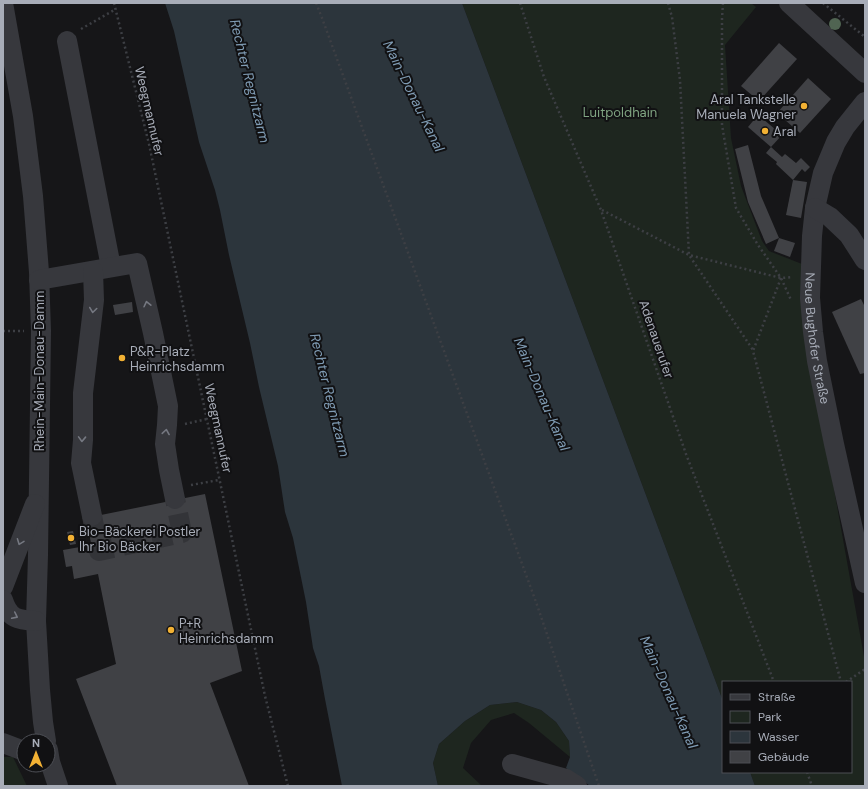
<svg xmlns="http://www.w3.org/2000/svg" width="868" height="789" viewBox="0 0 868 789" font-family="'DM Sans',sans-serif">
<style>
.green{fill:#1e261f}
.water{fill:#2c353c}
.building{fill:#404145}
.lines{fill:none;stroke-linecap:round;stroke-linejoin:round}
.minor-tunnel{stroke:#333438;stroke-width:20;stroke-dasharray:20 10;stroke-linecap:butt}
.path{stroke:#3d3f44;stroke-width:2.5;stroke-dasharray:2 3;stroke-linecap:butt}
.minor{stroke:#37383d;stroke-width:20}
.tree{fill:#506452}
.oneway{stroke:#757881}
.poi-dot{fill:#f2b134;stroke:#111113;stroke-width:1.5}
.labels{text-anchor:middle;stroke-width:4;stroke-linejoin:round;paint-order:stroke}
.poi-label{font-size:13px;fill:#a8adb8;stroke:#111113;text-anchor:start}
.street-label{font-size:13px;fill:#a8adb8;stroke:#111113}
.park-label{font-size:13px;fill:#7fa381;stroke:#111113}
.water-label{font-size:14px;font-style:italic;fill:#7f9bb3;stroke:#111113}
</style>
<rect width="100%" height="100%" fill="#161618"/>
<g class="green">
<path d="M462,3H751L756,7L725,45L731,138L741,186L762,241L769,251L802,264L827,450L865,662V786H755L750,772H851V682H723V701Z"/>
<path d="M517,702L541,710L556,722L569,741L570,757L529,723L514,713L491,720L471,743L463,768L482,786H438L433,763L439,744L465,721L490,705Z"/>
<path d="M3,757H13L27,786H3Z"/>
</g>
<path class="water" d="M165,3H462L723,701V772H750L755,786H590L566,768L570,757L569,741L556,722L541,710L517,702L490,705L465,721L439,744L433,763L438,786H342L325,699L319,666L313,648L306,602L293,538L285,512L278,466L259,387L250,343L229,255L220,210L215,190L199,142L174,31Z"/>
<g class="building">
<path d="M779,43L797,59L759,101L741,86Z"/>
<path d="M808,78L831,99L800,133L777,113Z"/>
<path d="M758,115L782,135L771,147L748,127Z"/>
<path d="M748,145L761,196L779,238L766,244L748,202L735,149Z"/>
<path d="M771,147L782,157L785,154L796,163L801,158L810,167L805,172L802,169L793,180L776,164L777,162L766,153Z"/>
<path d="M793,180L807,182L801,218L786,215Z"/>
<path d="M779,238L795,243L790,257L774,251Z"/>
<path d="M861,299L865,307V373L860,374L832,312Z"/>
<path d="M132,302L133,312L115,315L113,305Z"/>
<path d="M205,494L242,671L210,683L249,786H117L76,679L116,664L98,574L74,579L72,566L66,567L63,550L80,547L81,551L92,548L86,518Z"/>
<path d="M73,531L76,544L70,545L67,532Z"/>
</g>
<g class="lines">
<path class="minor-tunnel" d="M92,516L99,551L182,533L175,499"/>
<g class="path">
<path d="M114,3L149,144L265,696L288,786"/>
<path d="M316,3L322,18L536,602L599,786"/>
<path d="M520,3L544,77L601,210L686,454L774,682"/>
<path d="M668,3L672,17L680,80L689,255L753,350"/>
<path d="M723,3L722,18V125L736,208L758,245L781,278L791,300"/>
<path d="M823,3L865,37"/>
<path d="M81,29L116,9"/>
<path d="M602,210L689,255L781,278L793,277"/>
<path d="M781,278L753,351L841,682"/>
<path d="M3,331H24"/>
<path d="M185,424L207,419"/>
<path d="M191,485L219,480"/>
<path d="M846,682L865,669"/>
<path d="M807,772L812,786"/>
</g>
<g class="minor">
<path d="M3,3L23,116L33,196L39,272L41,331L38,555L36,621L40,690L43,722L46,741"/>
<path d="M789,3L865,73"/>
<path d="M67,41L111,267"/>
<path id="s1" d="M865,102L845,127L836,142L823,173L815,208L812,236L810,298L813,332L817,361L834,444L865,583"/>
<path d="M815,208L830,217L849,235L865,260"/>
<path d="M39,280L137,263L153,333L168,406L167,425L165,444L169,470L175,499"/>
<path d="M92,516L81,463L83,440V393L94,300L93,271"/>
<path d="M3,587L35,504"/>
<path d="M3,600C9,619 18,620 36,621"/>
<path d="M3,743L24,751"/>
<path d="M48,750L50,762L58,786"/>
<path d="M512,764L566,779L577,786"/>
</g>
</g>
<circle class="tree" cx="835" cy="24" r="6"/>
<defs><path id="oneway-chevron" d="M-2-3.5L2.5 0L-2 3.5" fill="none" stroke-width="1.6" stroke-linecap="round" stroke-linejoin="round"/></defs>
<g class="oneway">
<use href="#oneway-chevron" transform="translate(147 304) rotate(-103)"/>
<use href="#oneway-chevron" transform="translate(93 310) rotate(98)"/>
<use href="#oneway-chevron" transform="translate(166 432) rotate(-81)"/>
<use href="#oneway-chevron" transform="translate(82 439) rotate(92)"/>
<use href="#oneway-chevron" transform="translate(20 542) rotate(111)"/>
<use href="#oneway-chevron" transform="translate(15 616) rotate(26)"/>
</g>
<g class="poi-dot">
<circle cx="804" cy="106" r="4"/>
<circle cx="765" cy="131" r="4"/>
<circle cx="122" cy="358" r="4"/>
<circle cx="71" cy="538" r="4"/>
<circle cx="171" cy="630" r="4"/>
</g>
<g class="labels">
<g class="poi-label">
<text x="796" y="104" text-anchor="end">Aral Tankstelle<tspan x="796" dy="15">Manuela Wagner</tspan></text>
<text x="773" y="136">Aral</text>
<text x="130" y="356">P&amp;R-Platz<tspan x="130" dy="15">Heinrichsdamm</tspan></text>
<text x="79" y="536">Bio-Bäckerei Postler<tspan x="79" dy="15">Ihr Bio Bäcker</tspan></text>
<text x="179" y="628">P+R<tspan x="179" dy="15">Heinrichsdamm</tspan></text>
</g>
<g class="street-label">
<text transform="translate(150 111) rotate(77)" y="5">Weegmannufer</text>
<text dy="5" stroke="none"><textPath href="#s1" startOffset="250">Neue Bughofer Straße</textPath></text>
<text transform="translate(657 339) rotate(71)" y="5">Adenauerufer</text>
<text transform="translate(39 371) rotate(-90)" y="5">Rhein-Main-Donau-Damm</text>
<text transform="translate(219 428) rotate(78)" y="5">Weegmannufer</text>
</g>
<g class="park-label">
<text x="620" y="117">Luitpoldhain</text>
</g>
<g class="water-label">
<text transform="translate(250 81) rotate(76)" y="5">Rechter Regnitzarm</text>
<text transform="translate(414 96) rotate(64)" y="5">Main-Donau-Kanal</text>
<text transform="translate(542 394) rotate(67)" y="5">Main-Donau-Kanal</text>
<text transform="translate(330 395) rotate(76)" y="5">Rechter Regnitzarm</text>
<text transform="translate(669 692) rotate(66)" y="5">Main-Donau-Kanal</text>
</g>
</g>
<rect width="868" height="789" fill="none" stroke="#a8adb8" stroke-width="8"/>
<rect x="722" y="681" width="130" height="92" fill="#111113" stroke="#4d4f55"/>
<rect x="730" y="694" width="20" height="6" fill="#37383d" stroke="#4d4f55"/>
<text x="758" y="701" font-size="12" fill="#a8adb8">Straße</text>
<rect x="730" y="711" width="20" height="12" fill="#1e261f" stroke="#4d4f55"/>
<text x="758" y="721" font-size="12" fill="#a8adb8">Park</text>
<rect x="730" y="731" width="20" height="12" fill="#2c353c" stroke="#4d4f55"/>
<text x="758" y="741" font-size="12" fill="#a8adb8">Wasser</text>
<rect x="730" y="751" width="20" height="12" fill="#404145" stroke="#4d4f55"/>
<text x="758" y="761" font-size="12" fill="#a8adb8">Gebäude</text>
<g transform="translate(36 753)"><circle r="19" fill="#111113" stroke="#4d4f55"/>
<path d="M0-3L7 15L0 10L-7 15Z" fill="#f2b134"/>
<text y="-6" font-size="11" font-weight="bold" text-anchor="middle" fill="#a8adb8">N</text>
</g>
</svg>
